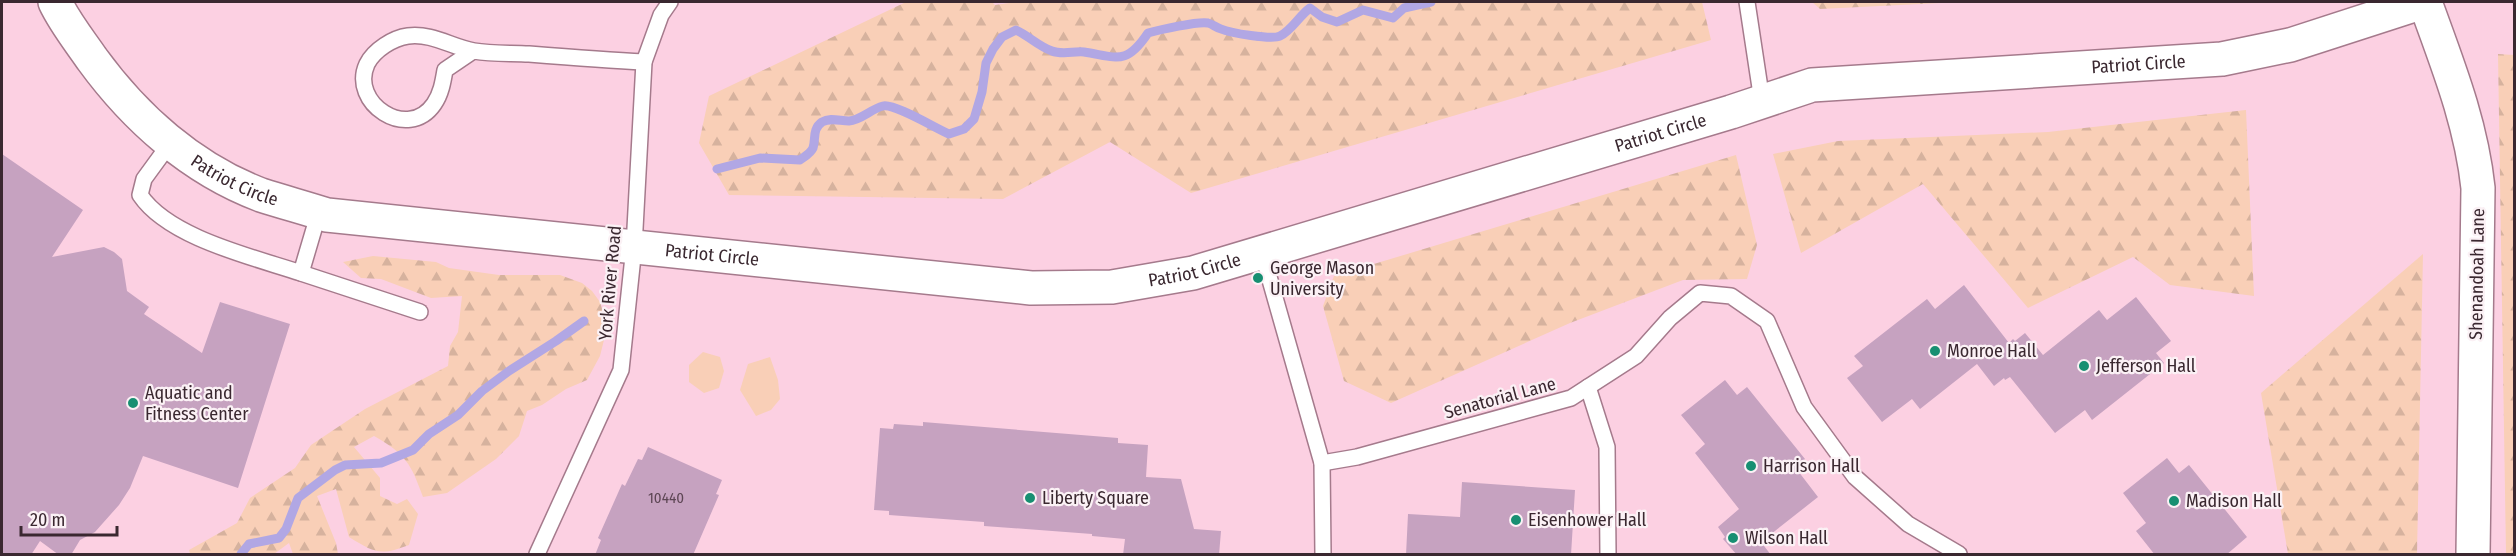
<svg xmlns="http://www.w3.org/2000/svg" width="2516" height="556" viewBox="0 0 2516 556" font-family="'Fira Sans Condensed',sans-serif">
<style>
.built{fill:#fcd0e2}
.green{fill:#f9cfb7}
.forest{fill:url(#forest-firs)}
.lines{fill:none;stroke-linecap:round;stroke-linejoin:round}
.stream{stroke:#b1a7e4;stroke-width:9}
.building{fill:#c6a2c0}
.lane-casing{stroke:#a57a8c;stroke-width:18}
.secondary-casing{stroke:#a57a8c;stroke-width:36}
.lane{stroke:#fff;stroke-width:15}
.secondary{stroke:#fff;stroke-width:33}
.poi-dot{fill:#178f72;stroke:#fbf1f5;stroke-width:2}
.labels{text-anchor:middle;stroke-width:4.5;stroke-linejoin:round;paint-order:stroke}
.number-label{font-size:15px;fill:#5d4654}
.street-label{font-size:18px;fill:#3a2830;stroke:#fbf1f5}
.poi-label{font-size:18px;fill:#3a2830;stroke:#fbf1f5;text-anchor:start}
</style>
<defs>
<pattern id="forest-firs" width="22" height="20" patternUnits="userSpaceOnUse" patternTransform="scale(1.5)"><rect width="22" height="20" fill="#f9cfb7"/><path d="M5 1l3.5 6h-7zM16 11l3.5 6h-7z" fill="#d6b29e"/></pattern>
</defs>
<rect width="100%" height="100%" fill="#fbdeea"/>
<rect class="built" x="2" y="2" width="2512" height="552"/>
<g class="green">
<path d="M703,352L720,357L724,371L719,388L704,393L689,382V365Z"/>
<path d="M770,357L778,380L780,399L771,410L756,416L740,390L748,364Z"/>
</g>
<g class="forest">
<path d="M906,2H992L995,5L1016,2H1702L1711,40L1191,193L1110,142L1003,199L729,195L699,143L709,96Z"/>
<path d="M1812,2H1961L1820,9Z"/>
<path d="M2498,54L2514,55V554H2506Z"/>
<path d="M2246,110L2254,296L2170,285L2133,257L2028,308L1923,184L1801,253L1773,154L1838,141L2048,132Z"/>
<path d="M1736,155L1757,245L1747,279L1683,280L1570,323L1391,403L1344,381L1323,306L1334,276Z"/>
<path d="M2423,254L2417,554H2288L2261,393Z"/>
<path d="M373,256L436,262L449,268L499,275H560L582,283L592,291L600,302L604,316L605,336L600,356L587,380L566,389L542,405L527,411L519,436L496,459L447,493L423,497C411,464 406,454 374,436L354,447L380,478V496L397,504L407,499L418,514L409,545C380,556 375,553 349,537L336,489L317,496L336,543L338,554H293L289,543L274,554H190L189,550L237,523L250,498L295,468L311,445L365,409L448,366L450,346L458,332L462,296L431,298L381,279L361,278L343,262Z"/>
</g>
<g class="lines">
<g class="stream">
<path d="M717,169L760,158L800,160C804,157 811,153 813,148C816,139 812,129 822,122C830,117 840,121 849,121C861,120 871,109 883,106C894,103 935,128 949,134L964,129L974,119L982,92L986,63L993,49L1002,37L1016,30C1029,36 1038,46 1052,51C1062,55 1074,51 1084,52C1117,57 1126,66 1148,33C1159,30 1198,21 1208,23C1212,24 1217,28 1221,29C1230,33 1272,40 1280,36C1292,30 1299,16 1310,8L1322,17L1337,22L1363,10L1393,18L1404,8L1431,2"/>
<path d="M241,554L249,544L279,538L286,529L298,498L335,470L345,465L381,463L413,450L429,434L458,415L482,391L509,371L556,341L584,321"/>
</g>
</g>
<g class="building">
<path d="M2,154L83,210L52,257L104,247L114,252L122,259L127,291L149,307L144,314L202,353L220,302L290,324L238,488L143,456L130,488L119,505L95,532L80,540L71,555H59L40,541L31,555H2Z"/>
<path d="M1964,285L2009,343L2013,339L2015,341L2025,333L2043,355L2099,310L2107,320L2136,297L2171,341L2156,353L2164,363L2092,420L2085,410L2055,433L2010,377L2005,380L2004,378L1994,386L1977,364L1920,409L1912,399L1882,422L1847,378L1863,366L1854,356L1927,299L1935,309Z"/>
<path d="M1725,380L1737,395L1747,387L1805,459L1795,467L1818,497L1761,542L1771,555H1737L1723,539L1725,537L1718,527L1739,509L1695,453L1705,444L1681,415Z"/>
<path d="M923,422L1118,438V443L1148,445L1146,477L1181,479L1194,529L1221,531L1219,555H1123L1125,539L1092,536V534L984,526V522L889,515V511L874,510L880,428L893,429L894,424L923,426Z"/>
<path d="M648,447L722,480L716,494L719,495L693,555H595L601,540L598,538L622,484L625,486L638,459L642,460Z"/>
<path d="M2167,458L2179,473L2189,465L2247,537L2226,555H2155L2136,531L2146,523L2123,493Z"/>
<path d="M1462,482L1575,490L1571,555H1406L1408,514L1460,517Z"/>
</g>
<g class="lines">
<g class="lane-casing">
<g id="lane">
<path d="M1747,2L1762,101"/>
<path d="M473,51L445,70C443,82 441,94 434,104C408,142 349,103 367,64C374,50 393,38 408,36C433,33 451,47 474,51C492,54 511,53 529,54C567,57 605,60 644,62"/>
<path d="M171,142L144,179L140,195C169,238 253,257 301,273L319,212"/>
<path d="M1262,252L1322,463L1323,554"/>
<path d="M301,273L420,312"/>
<path d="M1588,387L1607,447L1608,554"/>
<path d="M1322,463L1357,457L1571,398L1636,356L1670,318L1700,293L1731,296L1767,321L1804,407L1855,477L1908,524L1959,554"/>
<path d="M537,554L621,370L634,247L644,62L661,15L670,2"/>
</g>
</g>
<g class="secondary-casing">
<g id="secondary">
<path id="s1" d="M55,2C65,23 79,40 92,59C135,118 192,169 261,195C283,202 305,208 327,215L1031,288L1112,287L1193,273L1731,112L1812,85L2222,59L2290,45L2423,2"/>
<path d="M2425,2C2447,63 2471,122 2478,188L2473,554"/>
</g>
</g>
<use href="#lane" class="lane"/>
<use href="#secondary" class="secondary"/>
</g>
<g class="poi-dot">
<circle cx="1258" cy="278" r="6"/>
<circle cx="1935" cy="351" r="6"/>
<circle cx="2084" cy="366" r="6"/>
<circle cx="133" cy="403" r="6"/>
<circle cx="1751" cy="466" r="6"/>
<circle cx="1030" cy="498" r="6"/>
<circle cx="2174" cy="501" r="6"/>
<circle cx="1516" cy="520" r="6"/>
<circle cx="1733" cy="538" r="6"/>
</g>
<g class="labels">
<g class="number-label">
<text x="666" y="503">10440</text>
</g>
<g class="street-label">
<text dy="6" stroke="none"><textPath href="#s1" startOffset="2202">Patriot Circle</textPath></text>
<text dy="6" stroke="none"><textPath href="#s1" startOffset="1716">Patriot Circle</textPath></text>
<text dy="6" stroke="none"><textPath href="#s1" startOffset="258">Patriot Circle</textPath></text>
<text dy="6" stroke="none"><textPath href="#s1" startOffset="744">Patriot Circle</textPath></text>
<text dy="6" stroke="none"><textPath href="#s1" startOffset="1230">Patriot Circle</textPath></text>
<text transform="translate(2477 274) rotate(-89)" y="6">Shenandoah Lane</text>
<text transform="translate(610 283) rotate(-85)" y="6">York River Road</text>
<text transform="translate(1500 398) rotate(-15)" y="6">Senatorial Lane</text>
</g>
<g class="poi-label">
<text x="1270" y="274">George Mason<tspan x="1270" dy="21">University</tspan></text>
<text x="1947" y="357">Monroe Hall</text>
<text x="2096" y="372">Jefferson Hall</text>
<text x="145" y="399">Aquatic and<tspan x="145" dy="21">Fitness Center</tspan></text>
<text x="1763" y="472">Harrison Hall</text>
<text x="1042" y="504">Liberty Square</text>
<text x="2186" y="507">Madison Hall</text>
<text x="1528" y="526">Eisenhower Hall</text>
<text x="1745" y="544">Wilson Hall</text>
</g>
</g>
<rect width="2516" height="556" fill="none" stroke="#3a2830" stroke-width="6"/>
<path d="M21 526v9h96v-9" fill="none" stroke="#3a2830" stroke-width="3"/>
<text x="30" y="526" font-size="18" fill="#3a2830" stroke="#fbf1f5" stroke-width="4.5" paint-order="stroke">20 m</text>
</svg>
